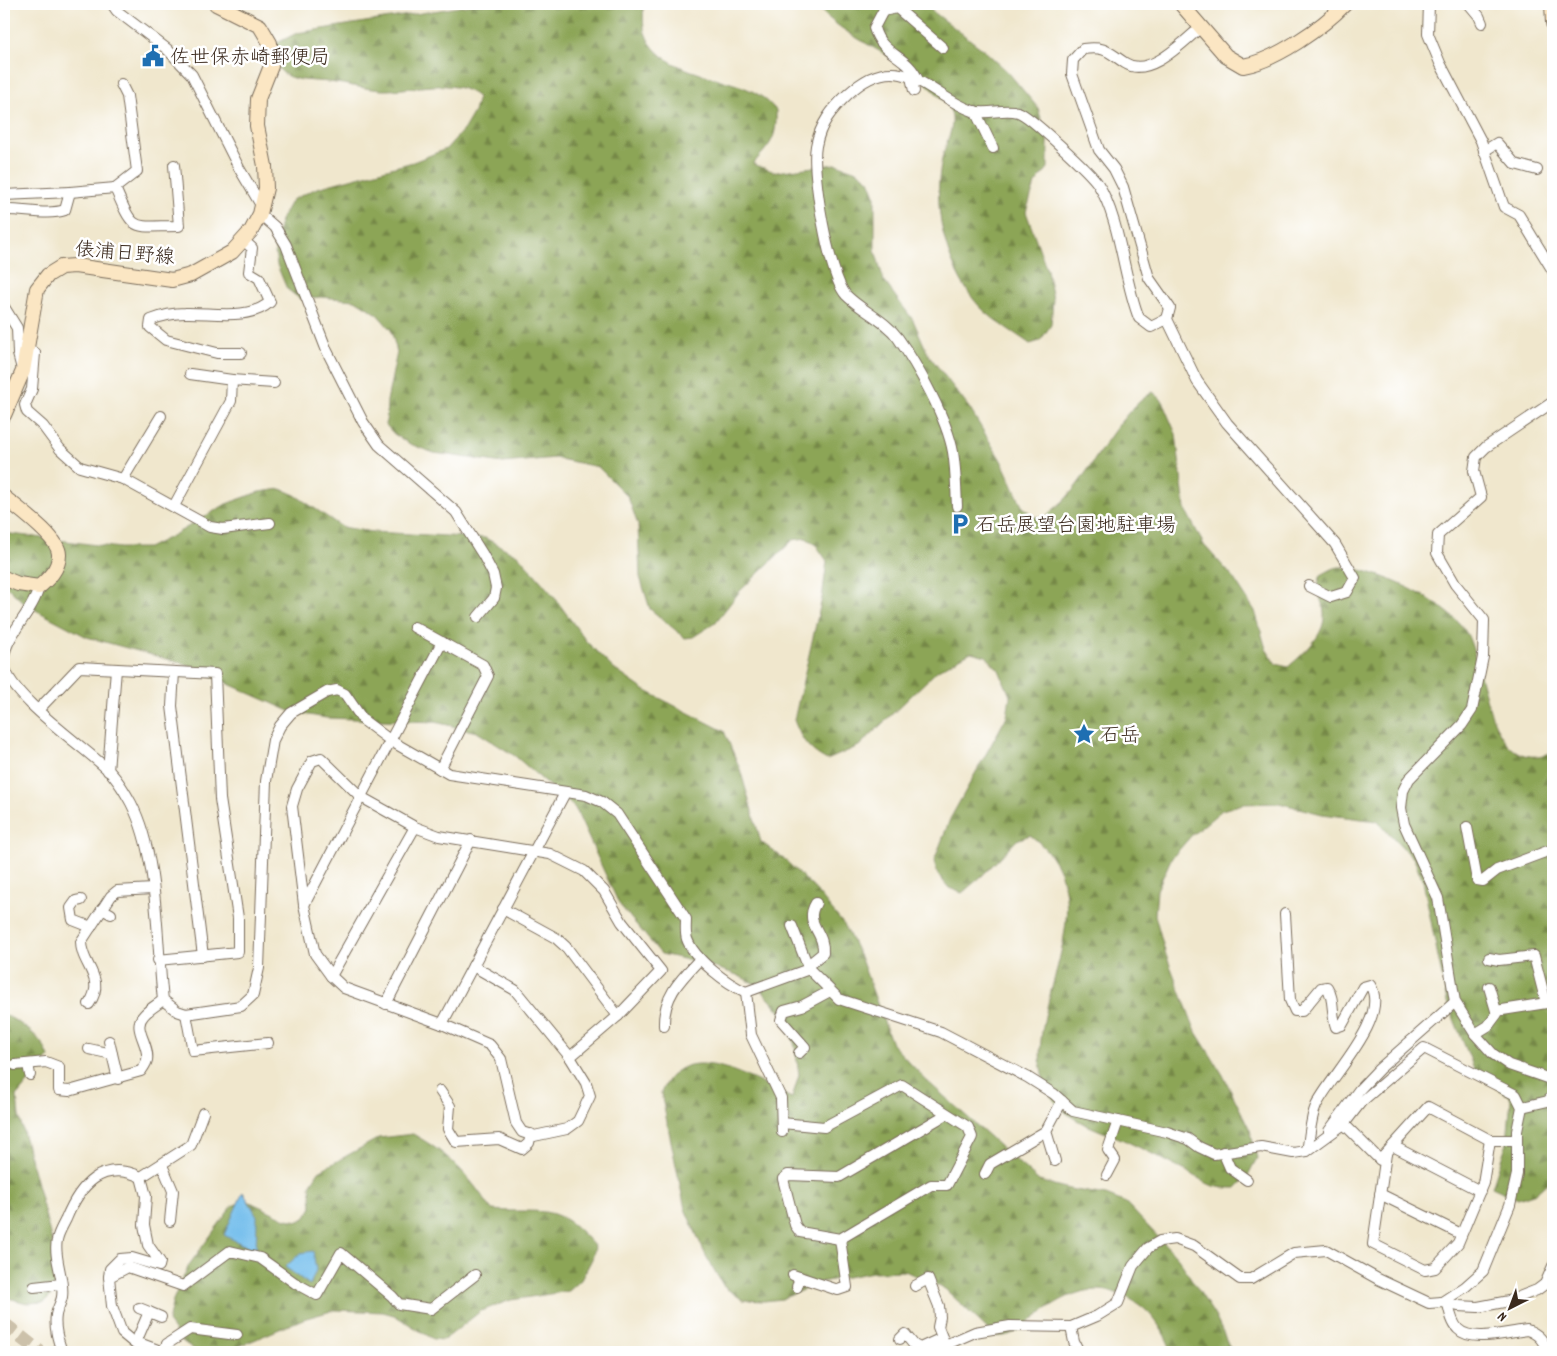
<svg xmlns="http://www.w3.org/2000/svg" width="1557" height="1356" viewBox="0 0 1557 1356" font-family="Dekko,'Klee One',sans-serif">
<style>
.forest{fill:url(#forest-firs);stroke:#64683a}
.water{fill:#72bdec;stroke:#567485}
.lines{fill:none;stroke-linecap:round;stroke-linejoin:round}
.secondary-tunnel{stroke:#ccc1aa;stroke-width:14;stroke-dasharray:14 7;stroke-linecap:butt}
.street-casing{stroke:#7a6c5b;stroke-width:12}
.secondary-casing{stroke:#7a6c5b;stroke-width:16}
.street{stroke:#fff;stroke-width:10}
.secondary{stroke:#fbe6c3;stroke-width:14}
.labels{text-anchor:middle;stroke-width:5;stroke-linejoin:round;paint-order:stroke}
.poi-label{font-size:20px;fill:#3b2a1e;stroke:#fff;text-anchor:start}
.street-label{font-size:20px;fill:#3b2a1e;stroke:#fff}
</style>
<defs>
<pattern id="forest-firs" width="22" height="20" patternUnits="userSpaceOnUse" patternTransform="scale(1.25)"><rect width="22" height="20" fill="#8ca556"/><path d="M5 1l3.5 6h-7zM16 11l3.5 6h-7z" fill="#748747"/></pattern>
</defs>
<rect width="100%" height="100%" fill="#fff"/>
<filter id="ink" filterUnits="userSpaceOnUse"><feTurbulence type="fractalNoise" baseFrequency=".02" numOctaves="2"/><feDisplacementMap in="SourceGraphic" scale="10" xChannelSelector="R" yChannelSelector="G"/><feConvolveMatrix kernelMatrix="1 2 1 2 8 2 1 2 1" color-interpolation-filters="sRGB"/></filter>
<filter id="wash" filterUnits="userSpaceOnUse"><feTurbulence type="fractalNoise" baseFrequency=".0096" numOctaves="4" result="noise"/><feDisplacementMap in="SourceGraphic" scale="20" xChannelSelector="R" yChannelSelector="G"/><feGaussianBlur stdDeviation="1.12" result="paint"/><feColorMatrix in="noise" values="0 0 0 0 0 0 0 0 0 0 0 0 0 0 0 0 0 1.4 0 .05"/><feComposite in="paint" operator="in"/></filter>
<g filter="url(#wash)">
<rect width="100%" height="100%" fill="#f0e7cd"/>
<g class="forest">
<path d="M477,4H643C644,13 642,26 646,35C662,77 733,75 762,97C767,100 772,106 776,110C777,140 771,143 753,164L775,172L836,164L857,171L869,180L875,195V250L884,281L913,320L928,354L970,409L1002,462L1022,506L1034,517H1045C1052,510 1061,504 1068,496C1094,467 1119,411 1153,392L1161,399L1176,434L1185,509L1204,545L1232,576L1255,611L1266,649L1276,664L1288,667C1303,654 1326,635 1324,613C1322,596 1314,593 1321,575C1327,572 1335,566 1342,567C1377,569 1450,602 1467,634C1486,671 1487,779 1553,752V1178L1536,1193L1518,1199L1492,1187L1507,1142L1511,1098L1475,1071L1447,1002L1423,881L1414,859L1377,821L1322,814L1279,803L1243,804L1222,810L1191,836L1171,859L1157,890L1155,915L1166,955L1196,1032L1223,1075L1250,1130L1257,1158L1247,1177L1236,1188C1229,1188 1220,1188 1213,1186C1205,1183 1197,1177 1190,1173C1171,1164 1152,1153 1132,1144C1107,1131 1075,1126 1056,1103C998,1033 1125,905 1030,835L1017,840L983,875L962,893L949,888L938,875L934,861L950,819L1007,716L1010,696L999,670L986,656L971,652L938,670L859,746L827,760C808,750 801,739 794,720L822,598L827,561L816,545L806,538L793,540L740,591L715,623L693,637L685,638L650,609L640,577L638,525L628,497L598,467L555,458L503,463L434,453L410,444L394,434L386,425L387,401L397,352L391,330L376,313L355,300L320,297L300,299L287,289L277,265L274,245L281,219L292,200L317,188L413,162L446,149L464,129L474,112L478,97C453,76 413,91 382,90C364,89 347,84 329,82C299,79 272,84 275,44L297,33Z"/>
<path d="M815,4H923L985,51L1008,72L1038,108L1048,143V168L1035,184L1026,212L1047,270L1053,299L1051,325L1040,341L1030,344C1011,330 989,319 974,300C944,261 932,206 942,159C945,143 958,124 949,108C947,103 940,98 937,94C902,54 846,42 815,4Z"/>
<path d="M281,489L295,495L342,527L373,532L485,538L519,556L552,594L586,641L614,669L644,690L724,731L740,769L761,842L783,858L814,888L845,926L861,959L892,1044L926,1080L1039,1181L1069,1189L1106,1195L1126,1203L1178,1258L1215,1316L1232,1352H1172C1163,1329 1151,1309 1128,1298C1093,1280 1064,1295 1034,1318C1022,1328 1012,1338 995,1336L945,1289L905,1271L873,1272L821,1282L782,1299L764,1301L743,1300L724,1287L706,1256L685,1209L661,1093C684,1033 755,1082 792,1098L799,1075L795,1047L789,1023L772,1002L757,985L737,975L702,963L661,954L619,904L575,808L515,756L477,732L435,722L326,718L292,712L181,663L87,637L26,605L4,584V533L120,548H148L174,535L226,504L259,492Z"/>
<path d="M4,1014C23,1025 41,1035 49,1057L17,1096L19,1116L53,1245L57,1289L45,1302L27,1303L4,1297Z"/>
<path d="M413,1134C452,1156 467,1174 492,1210C545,1214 556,1201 595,1247L592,1259L581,1280L569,1291L511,1300L481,1311L444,1340L433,1339L394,1315L383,1312L335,1310L303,1319L226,1352H198L182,1341L168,1322L173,1300L189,1265L232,1206L246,1200L286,1219L299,1221L306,1217L312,1207L310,1185L319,1171L379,1138Z"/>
</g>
<g class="water">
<path d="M243,1192L257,1216L256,1251L224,1235Z"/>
<path d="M313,1251L316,1270L310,1285L285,1267L301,1253Z"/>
</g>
</g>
<g filter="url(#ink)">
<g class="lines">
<path class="secondary-tunnel" d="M4,1324L40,1352"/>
<g class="street-casing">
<g id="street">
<path d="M112,4L117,11L167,49L192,75L239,168L262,207"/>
<path d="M1429,4L1428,34L1440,63L1481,141L1504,207L1519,215L1553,271"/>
<path d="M1469,4L1479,16L1482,23"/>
<path d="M1201,27C1184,41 1149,79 1125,63C1108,52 1106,46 1083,49L1073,60L1072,74L1099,150L1114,169L1123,187L1149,278L1170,308L1167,319L1197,381L1227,423L1335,544L1355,578L1347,592L1331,597L1309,586"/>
<path d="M911,77L914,91"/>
<path d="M918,80C907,54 882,56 874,28L883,11L897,8L943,48"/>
<path d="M975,111L993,148"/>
<path d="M1484,151L1497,143L1515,164L1537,170"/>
<path d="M115,188L137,171L127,96L121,84"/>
<path d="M70,192L115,188C135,234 131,226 179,226L174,165"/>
<path d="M4,195L70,192L65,210C47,216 23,209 4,210"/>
<path d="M260,214L275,227L286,245L327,351L363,422L379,445L456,512L483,555L493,574L496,588L494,598L478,617"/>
<path d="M4,307L17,328L18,354L22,369"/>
<path d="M26,350L35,353L32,389L25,405L27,412L43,426L60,449L80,467L123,479L161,416"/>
<path d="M241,353H217L166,340L150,327L151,320C161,316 173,313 185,313C211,312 249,321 270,302L259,278L249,272L252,248L243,240"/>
<path d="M190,374L232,380"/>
<path d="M1553,402L1486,447L1476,457L1474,471L1481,497L1438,535L1437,553L1455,584L1484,620L1483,657L1472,710L1462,725L1409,779L1403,791L1401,808L1404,824L1438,898L1455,1002L1475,1034L1493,1054L1509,1065L1547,1078L1553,1083"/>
<path d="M123,479L210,527L223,529L270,523"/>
<path d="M174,506L231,401L232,380L274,383"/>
<path d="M957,506C956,488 956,470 953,452C947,419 918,366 898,338C885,320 862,311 846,295C829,276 811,172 816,146C820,124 832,109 848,94C901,45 927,95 973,111C987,115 1004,108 1018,112C1029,115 1091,173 1098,184C1121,221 1123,278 1139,318L1151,327L1167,319"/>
<path d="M39,587C33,614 0,639 4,665C10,697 82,745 107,769C116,777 125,792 131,803C159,857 156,939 163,1000L177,1011L186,1014L241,1006L253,995L259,968L266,781L273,740L280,726L291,713L327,692L337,690L345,694L363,720L391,741L449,774L586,795L602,802L617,814L686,919C686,925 685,933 687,939C694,959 727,984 746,992L809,969L839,999L941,1032L1027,1077L1054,1094L1073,1111L1167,1132L1188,1139L1199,1147L1214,1154L1261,1147L1293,1153L1307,1151L1344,1124L1361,1102L1424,1048L1516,1095L1522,1107L1517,1131V1174L1510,1205L1483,1271L1465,1287L1442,1302"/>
<path d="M414,627L483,665L488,676L440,769"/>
<path d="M174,672L172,706L203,956"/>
<path d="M38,710L79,667L215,674L220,799L238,918V952L158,960"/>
<path d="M321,758L361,797L415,827L439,836L550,854L584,871L604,891L622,922L661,971L618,1016L570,1057L586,1083L590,1096L578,1121L567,1129L534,1136L522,1132L516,1123L501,1059L490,1045L442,1024L344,988L331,976L315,954L304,905L292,806L297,789L312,761Z"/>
<path d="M108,771L116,669"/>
<path d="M1467,827L1477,880L1483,881L1497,870L1553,849"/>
<path d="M81,900L76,901L71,908L73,920L91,927"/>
<path d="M304,905L442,642"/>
<path d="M102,909L111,914"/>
<path d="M503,909L556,938L567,948L618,1016"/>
<path d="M1285,914L1290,1000L1295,1011H1302L1321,988L1327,987C1335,999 1331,1014 1336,1027L1342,1025L1363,987L1370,985C1391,1018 1330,1076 1316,1106C1310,1119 1310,1137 1307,1151"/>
<path d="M792,926L809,969"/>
<path d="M1489,958L1499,960L1534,956L1546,1003"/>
<path d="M473,966L515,990L570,1057"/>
<path d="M807,966L823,953C825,931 803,924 816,903"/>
<path d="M331,976L415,827"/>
<path d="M746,992L751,1035L781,1098L782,1132"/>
<path d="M89,1004C107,978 81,965 81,942L111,896L117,891L153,889"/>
<path d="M386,1004L471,840"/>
<path d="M1496,1011L1553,1002"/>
<path d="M186,1014L193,1051L268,1043"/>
<path d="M442,1024L565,793"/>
<path d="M664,1026C663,996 681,979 700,959"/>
<path d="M1475,1034L1488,1026L1497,1014L1489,987"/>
<path d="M109,1041L118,1079"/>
<path d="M89,1049L112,1054"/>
<path d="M799,1053L805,1047L781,1020L784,1011L802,1006L830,991"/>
<path d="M28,1064L30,1075"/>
<path d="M15,1065L46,1062L59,1067V1090L69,1091L141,1071C143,1068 146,1064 147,1060C150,1044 131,1028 144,1015C149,1009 157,1005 163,1000"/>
<path d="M440,1091L450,1106L448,1129L456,1142L499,1139L522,1149L529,1143L531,1134"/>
<path d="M1522,1107L1548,1101L1553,1095"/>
<path d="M782,1123L824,1127L902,1085L968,1127L972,1137L947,1185H931L840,1239L800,1232L795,1225L783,1179L788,1175L839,1177L947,1114"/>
<path d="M1344,1124L1380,1160L1428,1107L1490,1140H1517"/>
<path d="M1329,1131L1359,1090L1379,1069L1455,1002"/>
<path d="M1393,1146L1480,1191"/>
<path d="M1223,1152L1230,1168L1247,1180"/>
<path d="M1386,1154L1373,1244L1425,1270L1435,1268L1458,1243L1483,1183L1490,1140"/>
<path d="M1055,1161L1046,1131L1062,1101"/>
<path d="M162,1165L173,1191L170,1221"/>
<path d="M985,1174L990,1164L1046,1131"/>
<path d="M1107,1175L1115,1160L1108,1150L1118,1121"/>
<path d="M1380,1194L1461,1234"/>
<path d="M793,1275L838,1290L847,1287L840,1239"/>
<path d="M109,1277L110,1269L120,1259L132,1258L159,1266L160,1262L148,1245L144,1225L146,1196L141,1177"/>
<path d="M915,1286L928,1279L939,1306L940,1317L938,1327L945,1345"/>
<path d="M34,1287L61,1284"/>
<path d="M797,1287L800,1277"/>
<path d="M1448,1304C1450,1313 1452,1323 1458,1329C1471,1343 1510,1332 1527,1330C1539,1334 1544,1341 1547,1352"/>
<path d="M139,1308L149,1312"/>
<path d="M161,1317L149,1312L136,1342L163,1352L167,1344L190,1329L237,1335"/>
<path d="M1071,1327L1074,1342L1079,1352"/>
<path d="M900,1339L905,1334L914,1345L920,1348L942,1338"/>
<path d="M62,1352C58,1340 54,1328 56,1315C57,1309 61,1303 62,1297C65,1279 53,1258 57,1240C58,1233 63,1225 66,1219C80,1185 102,1159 141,1177L191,1145L203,1113"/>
<path d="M145,1352L122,1333L112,1306L109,1277L128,1267L183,1286L230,1251L260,1258L295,1283L317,1295L341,1253L392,1296L399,1304L431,1309L475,1275"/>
<path d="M929,1352L975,1332L1010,1326L1071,1327L1097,1316L1118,1303L1133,1266L1148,1248L1160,1241L1175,1239L1194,1246L1240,1279H1251L1294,1253L1326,1250L1378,1279L1429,1303L1442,1302L1458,1306L1478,1307L1509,1301L1537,1290L1545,1284L1553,1266"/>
</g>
</g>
<g class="secondary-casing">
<g id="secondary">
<path d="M1181,4L1226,56L1243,66C1275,61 1323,27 1345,4"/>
<path d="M1552,4L1553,23"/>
<path d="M4,415L23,371L37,289L48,275L61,267L75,266L172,280L191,275L232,252L251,231L260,214L266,188L265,166L257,126L258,99L271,66L270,43L260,26L216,4"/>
<path d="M4,497C17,508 60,538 59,555C59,569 48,579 39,587L18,584L4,578"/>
</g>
</g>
<use href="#street" class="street"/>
<use href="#secondary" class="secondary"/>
</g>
</g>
<defs>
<g id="civic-bare" transform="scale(1.725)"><path d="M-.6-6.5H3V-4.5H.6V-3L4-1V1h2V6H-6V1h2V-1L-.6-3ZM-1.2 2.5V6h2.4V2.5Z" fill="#1f6fb2" stroke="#fff" stroke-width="2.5" paint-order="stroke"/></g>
<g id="parking-bare" transform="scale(1.725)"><path d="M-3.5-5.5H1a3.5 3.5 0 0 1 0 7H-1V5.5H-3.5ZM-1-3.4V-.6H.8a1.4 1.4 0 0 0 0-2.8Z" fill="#1f6fb2" stroke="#fff" stroke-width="2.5" paint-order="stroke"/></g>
<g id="sight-bare" transform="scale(1.725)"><path d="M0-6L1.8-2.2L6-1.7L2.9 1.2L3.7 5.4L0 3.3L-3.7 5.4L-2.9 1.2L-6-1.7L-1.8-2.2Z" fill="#1f6fb2" stroke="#fff" stroke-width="2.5" paint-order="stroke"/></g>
</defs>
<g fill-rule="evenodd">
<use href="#civic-bare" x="153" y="56"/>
<use href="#parking-bare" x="960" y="524"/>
<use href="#sight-bare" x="1084" y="734"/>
</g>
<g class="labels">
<g class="poi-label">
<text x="170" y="63">佐世保赤崎郵便局</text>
<text x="976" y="531">石岳展望台園地駐車場</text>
<text x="1100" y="741">石岳</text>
</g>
<g class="street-label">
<text transform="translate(125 252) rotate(5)" y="7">俵浦日野線</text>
</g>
</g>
<rect width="1557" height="1356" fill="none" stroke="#fff" stroke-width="20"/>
<g transform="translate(1510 1308) rotate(222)" stroke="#ffffff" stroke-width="4" paint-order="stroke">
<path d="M0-4L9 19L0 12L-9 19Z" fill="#3b2a1e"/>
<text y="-8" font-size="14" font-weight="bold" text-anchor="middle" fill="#3b2a1e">N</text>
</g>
</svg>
